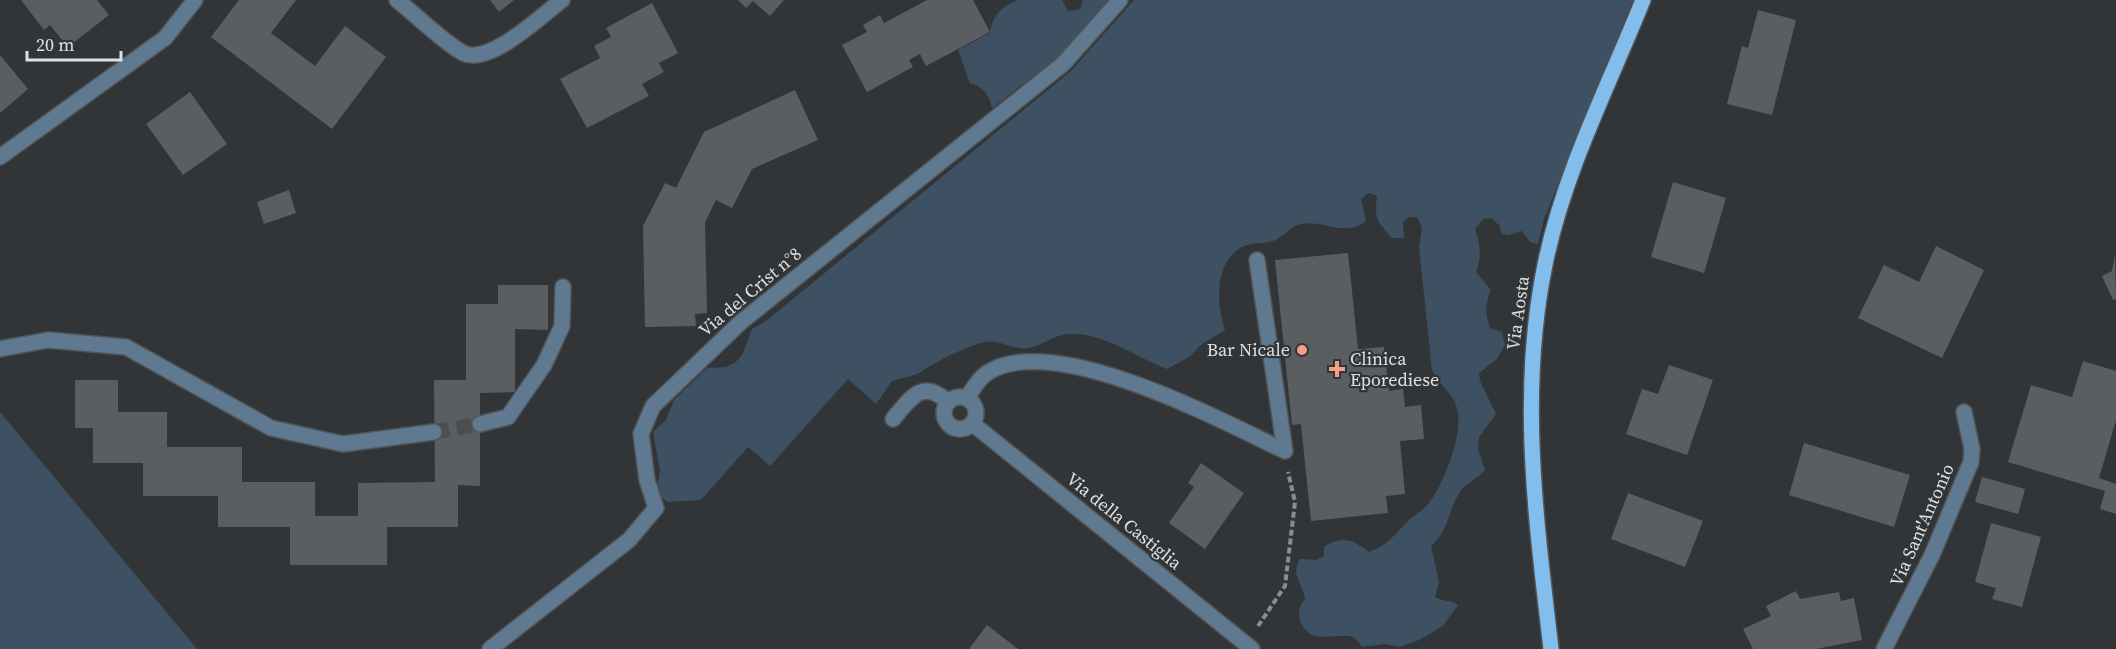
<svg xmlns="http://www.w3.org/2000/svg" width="2116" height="649" viewBox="0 0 2116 649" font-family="'Source Serif 4',serif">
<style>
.green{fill:#3e5162}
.building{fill:#5b5e61}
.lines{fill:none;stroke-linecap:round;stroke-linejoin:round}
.minor-tunnel{stroke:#4c4f50;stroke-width:15;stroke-dasharray:15 8;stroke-linecap:butt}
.minor-casing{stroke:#515456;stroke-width:18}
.major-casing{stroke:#515456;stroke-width:18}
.path{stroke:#8a8d8e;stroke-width:4;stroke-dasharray:6 3;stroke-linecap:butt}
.minor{stroke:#5e7990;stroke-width:15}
.major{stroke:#83bdec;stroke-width:15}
.poi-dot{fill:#f49e8a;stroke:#323537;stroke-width:2}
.labels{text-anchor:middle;stroke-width:4.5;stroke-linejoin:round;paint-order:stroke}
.street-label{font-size:18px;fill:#dee0e1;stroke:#323537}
.poi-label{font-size:18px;fill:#dee0e1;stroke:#323537;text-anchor:end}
</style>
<rect width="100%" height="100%" fill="#323537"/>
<g class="green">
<path d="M1017,0H1062L1068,11L1080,9L1083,0H1108L1058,57L992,108C989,94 983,87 970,83L958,50L990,33C993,14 1001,8 1017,0Z"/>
<path d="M1134,0H1633L1544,219L1538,244L1530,242L1522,231L1508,235L1502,234L1499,225L1491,218L1483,219L1475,229C1480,244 1482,257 1476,272L1491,290C1485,303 1485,314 1490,328L1502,332L1505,345L1497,359L1479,373L1480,381L1496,414L1479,437L1478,449L1485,470C1478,479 1466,482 1460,492C1448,510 1449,531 1431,546L1439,582L1435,597C1442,602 1450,599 1458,605L1443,626L1419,640L1399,647L1384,644L1362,647C1358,641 1355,636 1348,636C1329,634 1309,645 1300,620C1297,612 1300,605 1305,599C1303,584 1290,574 1300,559L1316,560L1324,556V547C1344,535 1352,540 1369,552C1385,547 1394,536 1405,524C1412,516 1422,512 1429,503C1444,483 1464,433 1457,408C1454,394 1438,384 1432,370L1419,247L1422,228L1417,217H1410L1403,222L1404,238H1392C1377,221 1374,219 1377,196L1369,193L1361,199L1366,221C1344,238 1324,219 1300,224C1289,227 1283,238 1273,241C1263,244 1252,242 1242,247C1213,263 1217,304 1225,330L1202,344L1189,357L1167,369C1136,357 1101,331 1067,334C1054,335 1043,345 1029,348C1013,351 1001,339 985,342C967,346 946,357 930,366C924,369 920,374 914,375C907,378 899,378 892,381L876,404L848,379L770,466L748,447L701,500L668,502L661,497L658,483L660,470L653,432L666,420L674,400L683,391L707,368L726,367L735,363L742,355L752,329L766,321L1071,71Z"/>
<path d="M0,412L197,649H0Z"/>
</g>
<g class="building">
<path d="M21,0H97L109,15L68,47L50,25L44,30Z"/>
<path d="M239,0H296L271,33L315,66L345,26L386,57L332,129L211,37Z"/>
<path d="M490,0H514L499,12Z"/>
<path d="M738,0H784L770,16L753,1L746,8Z"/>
<path d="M927,0H973L990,32L926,66L920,54L909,60L913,67L867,92L842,45L867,32L863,25L880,15L884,23Z"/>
<path d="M652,3L678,53L659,63L664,72L642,84L649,96L587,128L560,79L600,58L594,46L611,37L606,28Z"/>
<path d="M1758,10L1796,20L1772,115L1727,104L1742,46L1748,48Z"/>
<path d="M0,55L28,89L0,113Z"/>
<path d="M795,90L818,140L752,169L732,208L716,200L705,222L707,313L695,314L696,326L645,327L643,226L665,183L676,188L704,132Z"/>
<path d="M190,92L227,144L183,175L146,124Z"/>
<path d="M1673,182L1726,198L1704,273L1651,257Z"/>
<path d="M289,190L296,213L264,224L257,202Z"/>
<path d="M1936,246L1984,270L1942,358L1858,318L1884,265L1919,282Z"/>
<path d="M1348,253L1358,349L1384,347L1389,391L1403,389L1405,407L1421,405L1424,439L1400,441L1405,494L1386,496L1388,513L1311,521L1301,424L1292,425L1275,260Z"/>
<path d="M2115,254L2116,299L2113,300L2102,276L2112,271Z"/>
<path d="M498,285H548V330L515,329V392L480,393V486L458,485V527H387V565H290V527H218V496H143V463H93V428H75V380H118V412H167V447H242V482H315V516H358V483L435,482L434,380H466V304H498Z"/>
<path d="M2083,361L2116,371V420L2099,478L2116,484V514L2100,509L2105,491L2008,462L2031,385L2072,397Z"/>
<path d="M1669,365L1713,380L1687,455L1626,434L1642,389L1658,394Z"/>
<path d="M1804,443L1910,475L1894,527L1789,495Z"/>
<path d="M1201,463L1244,493L1205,549L1169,523L1194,487L1188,483Z"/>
<path d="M1982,477L2025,489L2018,514L1975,502Z"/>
<path d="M1628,493L1703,521L1685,567L1611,539Z"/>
<path d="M1991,523L2041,537L2022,607L1992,599L1996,588L1975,582Z"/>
<path d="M1796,591L1800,599L1839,592L1841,601L1854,598L1862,640L1816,649H1753L1743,629L1771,616L1766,606Z"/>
<path d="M987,625L1018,649H969Z"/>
</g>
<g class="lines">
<path class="minor-tunnel" d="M434,432L480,424"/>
<g class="minor-casing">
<g id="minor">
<path d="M397,0C416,15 443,42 463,53C489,66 541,16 562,0"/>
<path d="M0,157L165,38L195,0"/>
<path d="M0,349L48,340L126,347L271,428L343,444L434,432"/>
<circle cx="960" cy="413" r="16"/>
<path d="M967,398C973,389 978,379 987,373C1053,330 1222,421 1285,451L1257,260"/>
<path d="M893,419C911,398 922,378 948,402"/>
<path d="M480,424L508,417L544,365L562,326L563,287"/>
<path d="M973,424L1252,649"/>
<path d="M490,649L629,540L656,508L647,480L641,434L653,406L741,322L1063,64L1120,0"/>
<path d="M1884,649L1932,555L1971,462L1972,449L1964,412"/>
</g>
</g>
<g class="major-casing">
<path id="major" d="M1551,649C1536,519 1518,390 1546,260C1565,170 1609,85 1643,0"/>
</g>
<path class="path" d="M1258,626L1285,586L1295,502L1288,472"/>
<use href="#minor" class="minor"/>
<use href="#major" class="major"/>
</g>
<g class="poi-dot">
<circle cx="1302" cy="350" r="6"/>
<path d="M1334 360h6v6h6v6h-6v6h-6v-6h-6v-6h6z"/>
</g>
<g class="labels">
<g class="street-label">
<text transform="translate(750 292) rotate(-40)" y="6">Via del Crist n°8</text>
<text transform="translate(1518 313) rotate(-82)" y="6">Via Aosta</text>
<text transform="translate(1124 521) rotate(39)" y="6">Via della Castiglia</text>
<text transform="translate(1922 525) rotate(-66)" y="6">Via Sant'Antonio</text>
</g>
<g class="poi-label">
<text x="1290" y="356">Bar Nicale</text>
<text x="1350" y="365" text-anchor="start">Clinica<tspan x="1350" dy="21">Eporediese</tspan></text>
</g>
</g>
<path d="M27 51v9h94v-9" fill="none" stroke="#dee0e1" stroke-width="3"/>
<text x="36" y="51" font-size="18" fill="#dee0e1" stroke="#323537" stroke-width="4.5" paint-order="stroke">20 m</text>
</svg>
